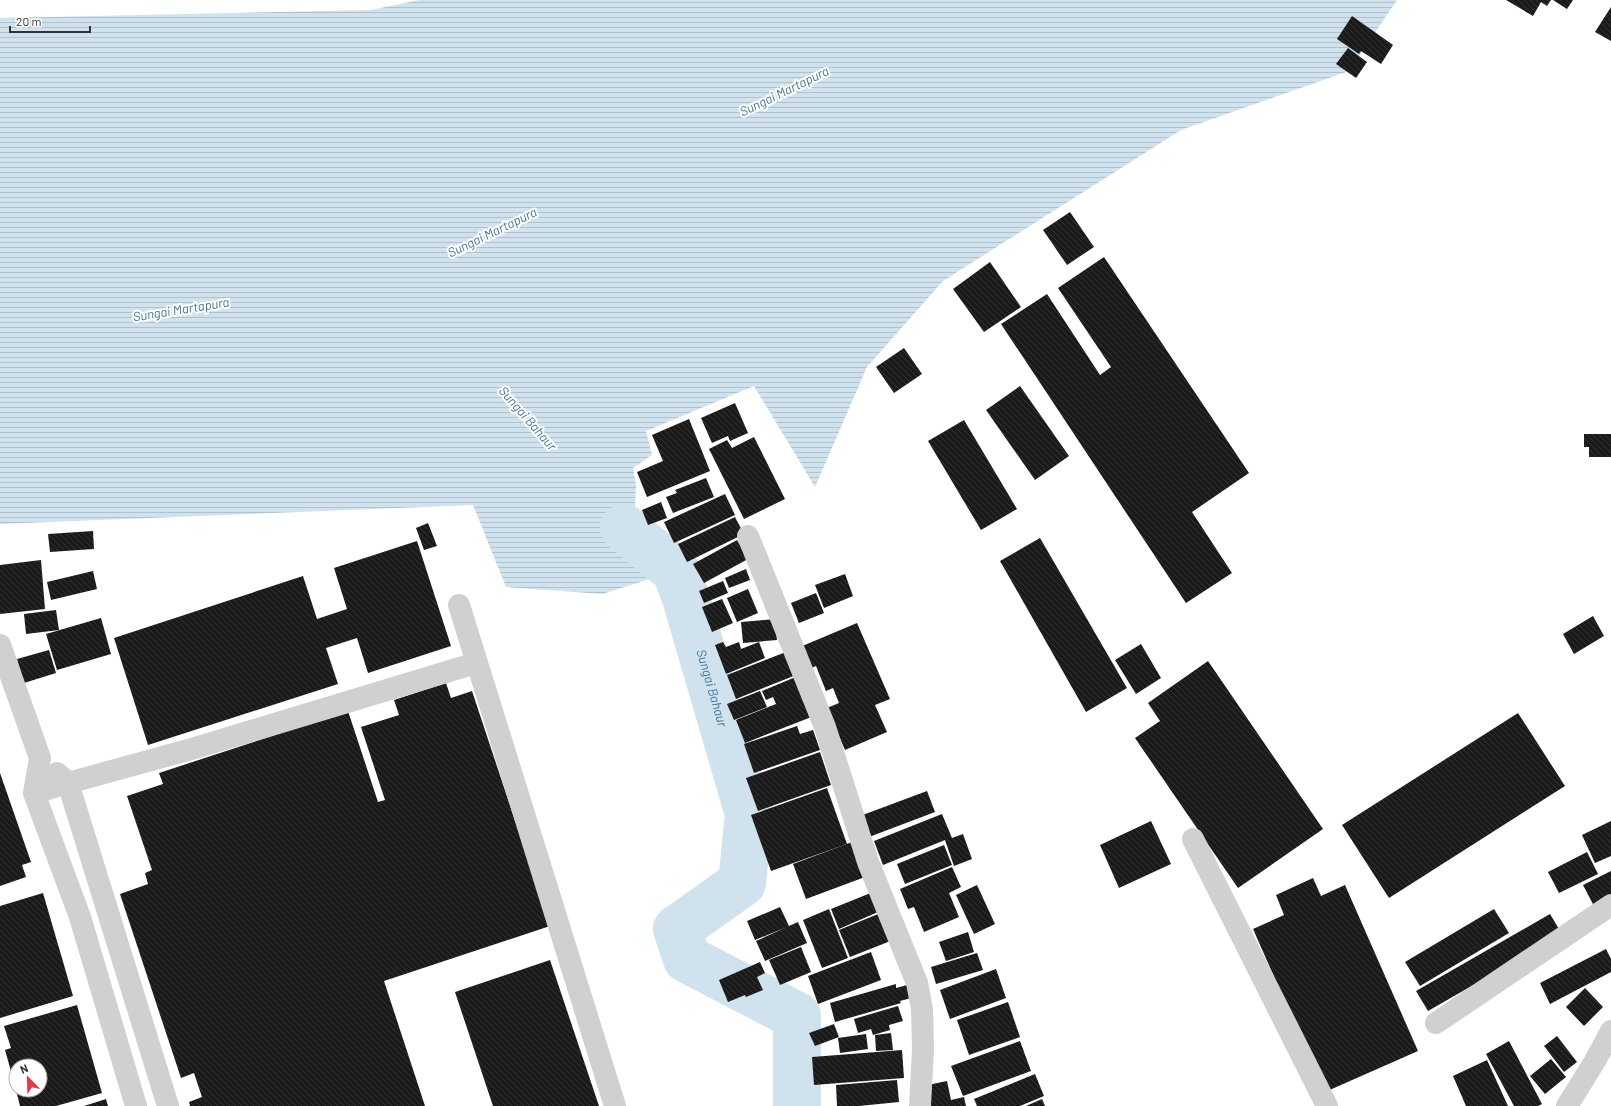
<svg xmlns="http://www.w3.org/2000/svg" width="1611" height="1106" viewBox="0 0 1611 1106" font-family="Barlow,sans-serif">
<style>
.water{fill:url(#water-rules)}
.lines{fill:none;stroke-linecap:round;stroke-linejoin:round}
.river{stroke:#cfe2ee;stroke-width:48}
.building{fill:url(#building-back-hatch)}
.minor{stroke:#d0d0d0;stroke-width:22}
.labels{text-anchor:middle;stroke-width:4;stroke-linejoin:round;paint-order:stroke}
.water-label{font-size:13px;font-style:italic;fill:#3f7597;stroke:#fff}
</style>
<defs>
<pattern id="water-rules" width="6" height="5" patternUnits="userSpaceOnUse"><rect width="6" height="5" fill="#cfe2ee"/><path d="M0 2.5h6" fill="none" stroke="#b2c2cd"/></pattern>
<pattern id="building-back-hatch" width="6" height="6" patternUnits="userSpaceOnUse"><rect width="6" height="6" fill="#1a1a1a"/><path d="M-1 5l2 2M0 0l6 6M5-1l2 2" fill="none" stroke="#333"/></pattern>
</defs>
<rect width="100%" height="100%" fill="#fff"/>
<path class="water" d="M419,0H1397L1349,71L1181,130L943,281L867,367L815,487L754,386L646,431L652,455L633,468L636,485L635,506L645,529L657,530L676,571L602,594L506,587L473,505L0,524V18L371,10Z"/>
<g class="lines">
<path class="river" id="s1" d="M624,528L676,571L686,598L749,814L742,883L677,929L687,959L797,1016V1106"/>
</g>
<g class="building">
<path d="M1506,0H1551L1547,6L1541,2L1533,16Z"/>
<path d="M1553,0H1573L1567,9Z"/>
<path d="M1611,7V41L1595,32Z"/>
<path d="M1352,16L1393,45L1381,64L1361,51L1359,54L1337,39Z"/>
<path d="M1348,48L1367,62L1356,78L1336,64Z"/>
<path d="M1070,212L1094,247L1067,265L1043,230Z"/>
<path d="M1104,257L1249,473L1192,512L1232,573L1186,603L1001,324L1047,294L1100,375L1111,367L1058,288Z"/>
<path d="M990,262L1021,307L984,332L953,289Z"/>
<path d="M904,348L922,374L894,393L876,367Z"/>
<path d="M1020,386L1069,456L1035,480L986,410Z"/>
<path d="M735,403L748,433L730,441L728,436L712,443L701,418Z"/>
<path d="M689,419L710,471L647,497L637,472L663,461L652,435Z"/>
<path d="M964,420L1017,509L981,530L928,441Z"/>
<path d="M1584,434H1611V457H1589V447H1584Z"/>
<path d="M754,437L785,499L744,519L709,449L727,440L732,448Z"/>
<path d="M706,478L714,497L673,513L666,497L677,493L675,490Z"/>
<path d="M725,494L735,515L674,543L664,522Z"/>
<path d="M661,502L667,518L648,525L642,510Z"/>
<path d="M735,517L744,534L687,562L678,544Z"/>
<path d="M428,523L437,546L424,550L416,528Z"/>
<path d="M93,531L94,549L50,552L48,534Z"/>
<path d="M1040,538L1127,688L1086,712L1000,561Z"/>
<path d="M737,540L748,559L704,583L693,564Z"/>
<path d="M417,541L451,646L368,673L357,638L326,648L338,684L148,745L114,638L303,576L317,619L347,609L334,568Z"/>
<path d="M41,560L45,609L0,614V565Z"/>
<path d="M746,569L750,580L729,588L725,578Z"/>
<path d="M93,571L97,589L51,600L47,582Z"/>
<path d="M845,574L853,596L824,608L815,585Z"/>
<path d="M723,581L728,593L704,603L699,591Z"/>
<path d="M748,589L758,613L737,622L727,598Z"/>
<path d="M816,593L824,613L799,623L791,603Z"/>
<path d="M722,599L733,623L712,632L702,607Z"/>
<path d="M56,610L59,630L26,634L24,614Z"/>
<path d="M1593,616L1604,636L1574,654L1563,634Z"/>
<path d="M101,618L111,654L57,670L46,634Z"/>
<path d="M775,619L777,640L743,643L741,622Z"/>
<path d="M857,623L890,699L875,705L887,732L845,750L827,708L839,703L833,688L826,691L816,666L809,669L800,647Z"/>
<path d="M723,642L726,647L739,642L741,649L759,642L765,658L726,674L715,645Z"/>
<path d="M1141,644L1161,678L1136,694L1115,660Z"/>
<path d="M49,650L56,673L24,683L17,659Z"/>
<path d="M786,652L796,675L736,699L727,675Z"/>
<path d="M1208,661L1323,829L1238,888L1135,738L1160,721L1148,703Z"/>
<path d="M798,676L814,716L745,743L736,720L776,704L773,697L766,700L762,691Z"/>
<path d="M446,683L451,698L472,691L550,926L384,981L425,1106H190L189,1102L202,1097L194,1073L181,1078L120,894L148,884L145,873L152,870L127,796L163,784L159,773L348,711L378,802L385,800L361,727L399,715L394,700Z"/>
<path d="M760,691L767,707L734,720L727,704Z"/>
<path d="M1518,713L1565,786L1389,898L1342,825Z"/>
<path d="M797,726L800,734L813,730L820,750L754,773L744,744Z"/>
<path d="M820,752L831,785L758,811L746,778Z"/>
<path d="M0,773L31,862L22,865L26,877L0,886Z"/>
<path d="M827,788L847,844L771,871L751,815Z"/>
<path d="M927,791L935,812L869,837L860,816Z"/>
<path d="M942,814L952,838L963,834L972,859L954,866L945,840L883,865L874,841Z"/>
<path d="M1151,821L1171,864L1119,888L1100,845Z"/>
<path d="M1611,821V856L1595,863L1582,835Z"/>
<path d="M852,842L865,877L806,899L793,864Z"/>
<path d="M944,845L952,865L905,884L897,864Z"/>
<path d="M1587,852L1598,874L1559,893L1548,872Z"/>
<path d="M952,867L961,887L949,893L959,917L924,932L914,907L908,909L900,889Z"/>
<path d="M1611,871V899L1595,908L1583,885Z"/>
<path d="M1313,878L1321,896L1345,885L1418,1051L1325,1092L1253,929L1284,915L1276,895Z"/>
<path d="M977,885L995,924L974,934L956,895Z"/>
<path d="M878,890V912L839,929L831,909Z"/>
<path d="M43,893L73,996L0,1018V906Z"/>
<path d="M780,907L789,926L798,922L807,943L765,961L756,941L787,927L755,940L747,921Z"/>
<path d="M829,909L848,958L822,968L803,920Z"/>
<path d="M1494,909L1509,933L1420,986L1405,962Z"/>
<path d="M883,912L893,940L850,957L839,930Z"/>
<path d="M1550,914L1562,934L1428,1011L1416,991Z"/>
<path d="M968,932L974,952L946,961L939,942Z"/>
<path d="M801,947L811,972L780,985L769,960Z"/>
<path d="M1606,949L1611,959V972L1550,1004L1540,983Z"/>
<path d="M871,952L881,980L818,1004L808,976Z"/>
<path d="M977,953L983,970L936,984L931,967Z"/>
<path d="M550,960L599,1106H493L455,992Z"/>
<path d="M760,962L765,973L757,977L763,990L746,997L745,995L728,1002L719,980Z"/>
<path d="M996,969L1006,998L950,1019L940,990Z"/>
<path d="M896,984V988L911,984L915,997L900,1001L901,1003L835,1022L830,1003Z"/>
<path d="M1585,988L1603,1007L1584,1026L1566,1007Z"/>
<path d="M1008,1002L1020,1037L969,1055L957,1020Z"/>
<path d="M77,1005L102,1093L56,1106H20L16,1090H40V1066H16V1089L5,1050L11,1048L4,1026Z"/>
<path d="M898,1006L903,1021L889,1025L890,1030L873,1035L871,1029L858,1033L854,1019Z"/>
<path d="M834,1024L839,1037L815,1046L809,1033Z"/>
<path d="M891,1033L893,1050L876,1051L875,1035Z"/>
<path d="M866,1034L868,1049L840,1053L838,1038Z"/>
<path d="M1557,1036L1577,1062L1564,1072L1544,1046Z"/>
<path d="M1020,1041L1031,1071L963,1096L951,1066Z"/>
<path d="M1509,1041L1542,1104L1538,1106H1514L1486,1054Z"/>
<path d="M902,1050L904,1078L814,1085L812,1057Z"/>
<path d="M1551,1059L1566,1077L1545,1094L1530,1076Z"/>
<path d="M1487,1060L1508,1106H1466L1453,1076Z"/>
<path d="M1035,1074L1044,1096L1020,1106H977L974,1099Z"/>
<path d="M897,1080L899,1102L859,1106H837L836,1085Z"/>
<path d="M947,1081L951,1100L964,1097L966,1106H928L923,1086Z"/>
<path d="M106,1099L108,1106H84Z"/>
<path d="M1042,1099L1045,1106H1026Z"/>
</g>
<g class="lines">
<g class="minor">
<path d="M748,536L825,727L868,862L917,983L922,1009L923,1049L920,1106"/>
<path d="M459,605L615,1106"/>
<path d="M0,645L40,758L34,793L80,917L136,1106"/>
<path d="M57,773L68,783L168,1106"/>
<path d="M34,793L68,783L195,748L476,663"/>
<path d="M1193,839L1327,1106"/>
<path d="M1436,1023L1611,905"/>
<path d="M1567,1106L1595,1061L1611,1031"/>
</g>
</g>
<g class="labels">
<g class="water-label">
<text transform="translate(784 91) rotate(-26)" y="5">Sungai Martapura</text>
<text transform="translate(492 232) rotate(-26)" y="5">Sungai Martapura</text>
<text transform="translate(181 309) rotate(-9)" y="5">Sungai Martapura</text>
<text transform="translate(528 418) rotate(49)" y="5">Sungai Bahaur</text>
<text dy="5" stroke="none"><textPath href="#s1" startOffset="190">Sungai Bahaur</textPath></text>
</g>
</g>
<g transform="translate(28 1078) rotate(337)"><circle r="19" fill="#ffffff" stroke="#adadad"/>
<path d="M0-3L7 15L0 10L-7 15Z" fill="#e63946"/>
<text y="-6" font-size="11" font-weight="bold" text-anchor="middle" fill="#333333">N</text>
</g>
<path d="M10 26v6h80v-6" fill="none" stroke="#333333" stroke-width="2"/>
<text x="16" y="26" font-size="12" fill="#333333" stroke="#ffffff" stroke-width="3" paint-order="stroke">20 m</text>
</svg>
